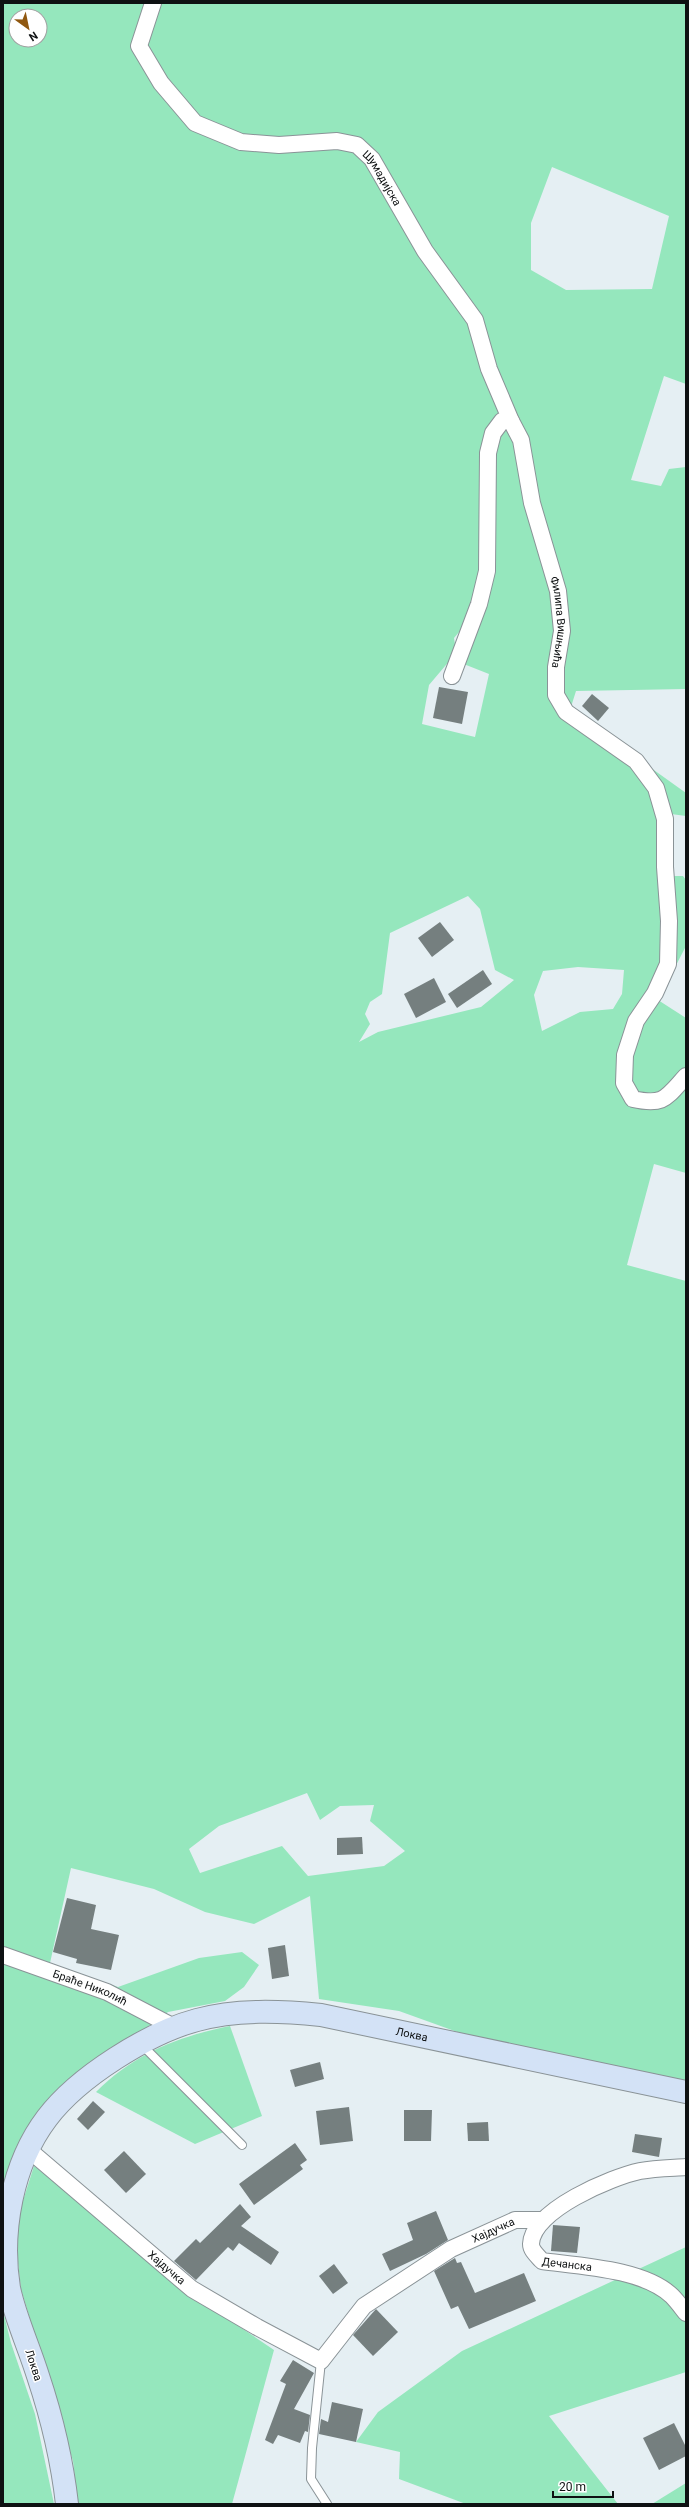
<svg xmlns="http://www.w3.org/2000/svg" width="689" height="2507" viewBox="0 0 689 2507" font-family="Roboto,sans-serif">
<style>
.green{fill:#95e7bd;fill-rule:evenodd}
.building{fill:#757f7f}
.lines{fill:none;stroke-linecap:round;stroke-linejoin:round}
.lane-casing{stroke:#8a9397;stroke-width:10}
.street-casing{stroke:#8a9397;stroke-width:18}
.secondary-casing{stroke:#8a9397;stroke-width:24}
.lane{stroke:#fff;stroke-width:8}
.street{stroke:#fff;stroke-width:16}
.secondary{stroke:#d3e2f6;stroke-width:22}
.labels{text-anchor:middle;stroke-width:3;stroke-linejoin:round;paint-order:stroke}
.street-label{font-size:11px;fill:#0e1112;stroke:#fff}
</style>
<rect width="100%" height="100%" fill="#e5eff3"/>
<g class="green">
<path d="M3,3H686V384L664,376L631,480L661,486L669,469L686,467V689L576,691L570,710L686,793V816L671,814L672,876H683L686,880V946L658,1000L686,1018V1173L654,1164L627,1265L686,1281V2084L474,2038L399,2011L319,1999L310,1896L254,1924L205,1912L154,1889L71,1868L50,1963L118,1987L199,1958L242,1952L259,1965L244,1987L225,2001L168,2012L56,2094L3,2200ZM16,16H40V40H16ZM552,167L669,216L652,289L566,290L531,270V223ZM489,596H490L456,651L454,638ZM451,659L489,674L475,737L422,724L429,685ZM468,896L480,909L495,970L514,980L481,1007L378,1032L359,1042L370,1024L365,1014L370,1002L382,994L390,933ZM578,967L624,970L622,994L613,1009L580,1012L542,1031L534,995L543,971ZM307,1793L320,1820L340,1806L374,1805L370,1821L405,1851L384,1866L308,1876L282,1846L200,1873L189,1849L219,1826Z"/>
<path d="M230,2026L262,2116L195,2144L96,2092C135,2053 177,2037 230,2026Z"/>
<path d="M34,2166L57,2182L187,2291L274,2350L232,2504H78L73,2461L21,2289L16,2245L20,2210Z"/>
<path d="M686,2247V2372L549,2416L618,2504H466L399,2479L400,2452L356,2442L378,2412L462,2351Z"/>
<path d="M3,2311L11,2343L35,2414L54,2504H3Z"/>
<path d="M686,2483V2504H652Z"/>
</g>
<g class="building">
<path d="M439,687L468,692L462,724L433,718Z"/>
<path d="M592,694L609,708L598,721L582,706Z"/>
<path d="M440,922L454,940L432,957L418,938Z"/>
<path d="M483,970L492,984L457,1008L448,994Z"/>
<path d="M434,978L446,1002L416,1018L404,994Z"/>
<path d="M362,1837L363,1854L337,1855V1838Z"/>
<path d="M67,1898L96,1905L91,1929L119,1935L111,1970L76,1963L77,1959L53,1952Z"/>
<path d="M285,1945L289,1976L272,1979L268,1948Z"/>
<path d="M320,2062L324,2079L295,2087L290,2070Z"/>
<path d="M93,2101L105,2112L88,2130L77,2119Z"/>
<path d="M349,2107L353,2141L320,2145L316,2111Z"/>
<path d="M404,2110H432L431,2141H404Z"/>
<path d="M488,2122L489,2141H468L467,2123Z"/>
<path d="M635,2134L662,2138L659,2157L632,2152Z"/>
<path d="M295,2143L307,2160L300,2165L303,2169L254,2205L239,2184Z"/>
<path d="M124,2151L146,2174L126,2193L104,2170Z"/>
<path d="M240,2204L251,2217L241,2226L279,2252L271,2265L239,2243L233,2251L228,2247L196,2280L174,2261L196,2239L200,2243Z"/>
<path d="M436,2211L448,2240L426,2254L390,2271L382,2254L413,2240L407,2223Z"/>
<path d="M553,2225L580,2227L577,2253L551,2251Z"/>
<path d="M455,2258L457,2263L461,2262L475,2293L524,2273L536,2301L469,2329L458,2306L451,2309L434,2271Z"/>
<path d="M334,2264L348,2283L333,2294L319,2276Z"/>
<path d="M376,2309L398,2332L373,2356L353,2335Z"/>
<path d="M293,2360L314,2373L294,2409L310,2415L308,2432L305,2431L300,2443L278,2435L273,2444L265,2440L286,2384L280,2381Z"/>
<path d="M332,2402L363,2409L356,2442L319,2434L321,2419L328,2422Z"/>
<path d="M674,2423L686,2447V2456L659,2470L643,2438Z"/>
</g>
<g class="lines">
<g class="lane-casing">
<g id="lane">
<path d="M141,2044L242,2145"/>
<path d="M321,2361L312,2448L311,2479L327,2504"/>
</g>
</g>
<g class="street-casing">
<g id="street">
<path id="s1" d="M153,3L139,46L161,83L195,123L241,142L279,145L337,141L357,145L372,159L425,251L475,320L489,369L511,421"/>
<path id="s2" d="M452,676L479,604L487,571L488,453L493,433L502,421H511L521,440L532,503L558,591L562,631L556,667V695L566,712L636,761L656,788L665,819V867L669,921L668,964L655,993L636,1021L625,1055L624,1083L633,1099C664,1106 666,1098 686,1076"/>
<path id="s3" d="M3,1955L107,1992L174,2027"/>
<path id="s4" d="M29,2150L192,2289L257,2327L321,2361L364,2306L451,2249L515,2220H543"/>
<path id="s5" d="M686,2167C671,2168 655,2168 640,2171C612,2177 532,2210 531,2244C531,2251 538,2256 542,2261C580,2266 644,2269 672,2296C677,2301 682,2308 686,2313"/>
</g>
</g>
<g class="secondary-casing">
<g id="secondary">
<path id="s6" d="M67,2504C62,2460 52,2418 38,2376C29,2347 15,2317 9,2288C0,2232 12,2164 47,2118C78,2077 148,2033 197,2020C237,2009 281,2011 321,2015L686,2092"/>
</g>
</g>
<use href="#lane" class="lane"/>
<use href="#street" class="street"/>
<use href="#secondary" class="secondary"/>
</g>
<g class="labels">
<g class="street-label">
<text dy="4" stroke="none"><textPath href="#s1" startOffset="349">Шумадијска</textPath></text>
<text dy="4" stroke="none"><textPath href="#s2" startOffset="482">Филипа Вишњића</textPath></text>
<text dy="4" stroke="none"><textPath href="#s3" startOffset="93">Браће Николић</textPath></text>
<text dy="4" stroke="none"><textPath href="#s6" startOffset="802">Локва</textPath></text>
<text dy="4" stroke="none"><textPath href="#s4" startOffset="582">Хајдучка</textPath></text>
<text dy="4" stroke="none"><textPath href="#s5" startOffset="229">Дечанска</textPath></text>
<text dy="4" stroke="none"><textPath href="#s4" startOffset="181">Хајдучка</textPath></text>
<text transform="translate(34 2365) rotate(72)" y="4">Локва</text>
</g>
</g>
<rect width="689" height="2507" fill="none" stroke="#0e1112" stroke-width="8"/>
<g transform="translate(28 28) rotate(147)"><circle r="19" fill="#ffffff" stroke="#9fa0a0"/>
<path d="M0-3L7 15L0 10L-7 15Z" fill="#905810"/>
<text y="-6" font-size="11" font-weight="bold" text-anchor="middle" fill="#0e1112">N</text>
</g>
<path d="M553 2491v6h60v-6" fill="none" stroke="#0e1112" stroke-width="2"/>
<text x="559" y="2491" font-size="12" fill="#0e1112" stroke="#ffffff" stroke-width="3" paint-order="stroke">20 m</text>
</svg>
